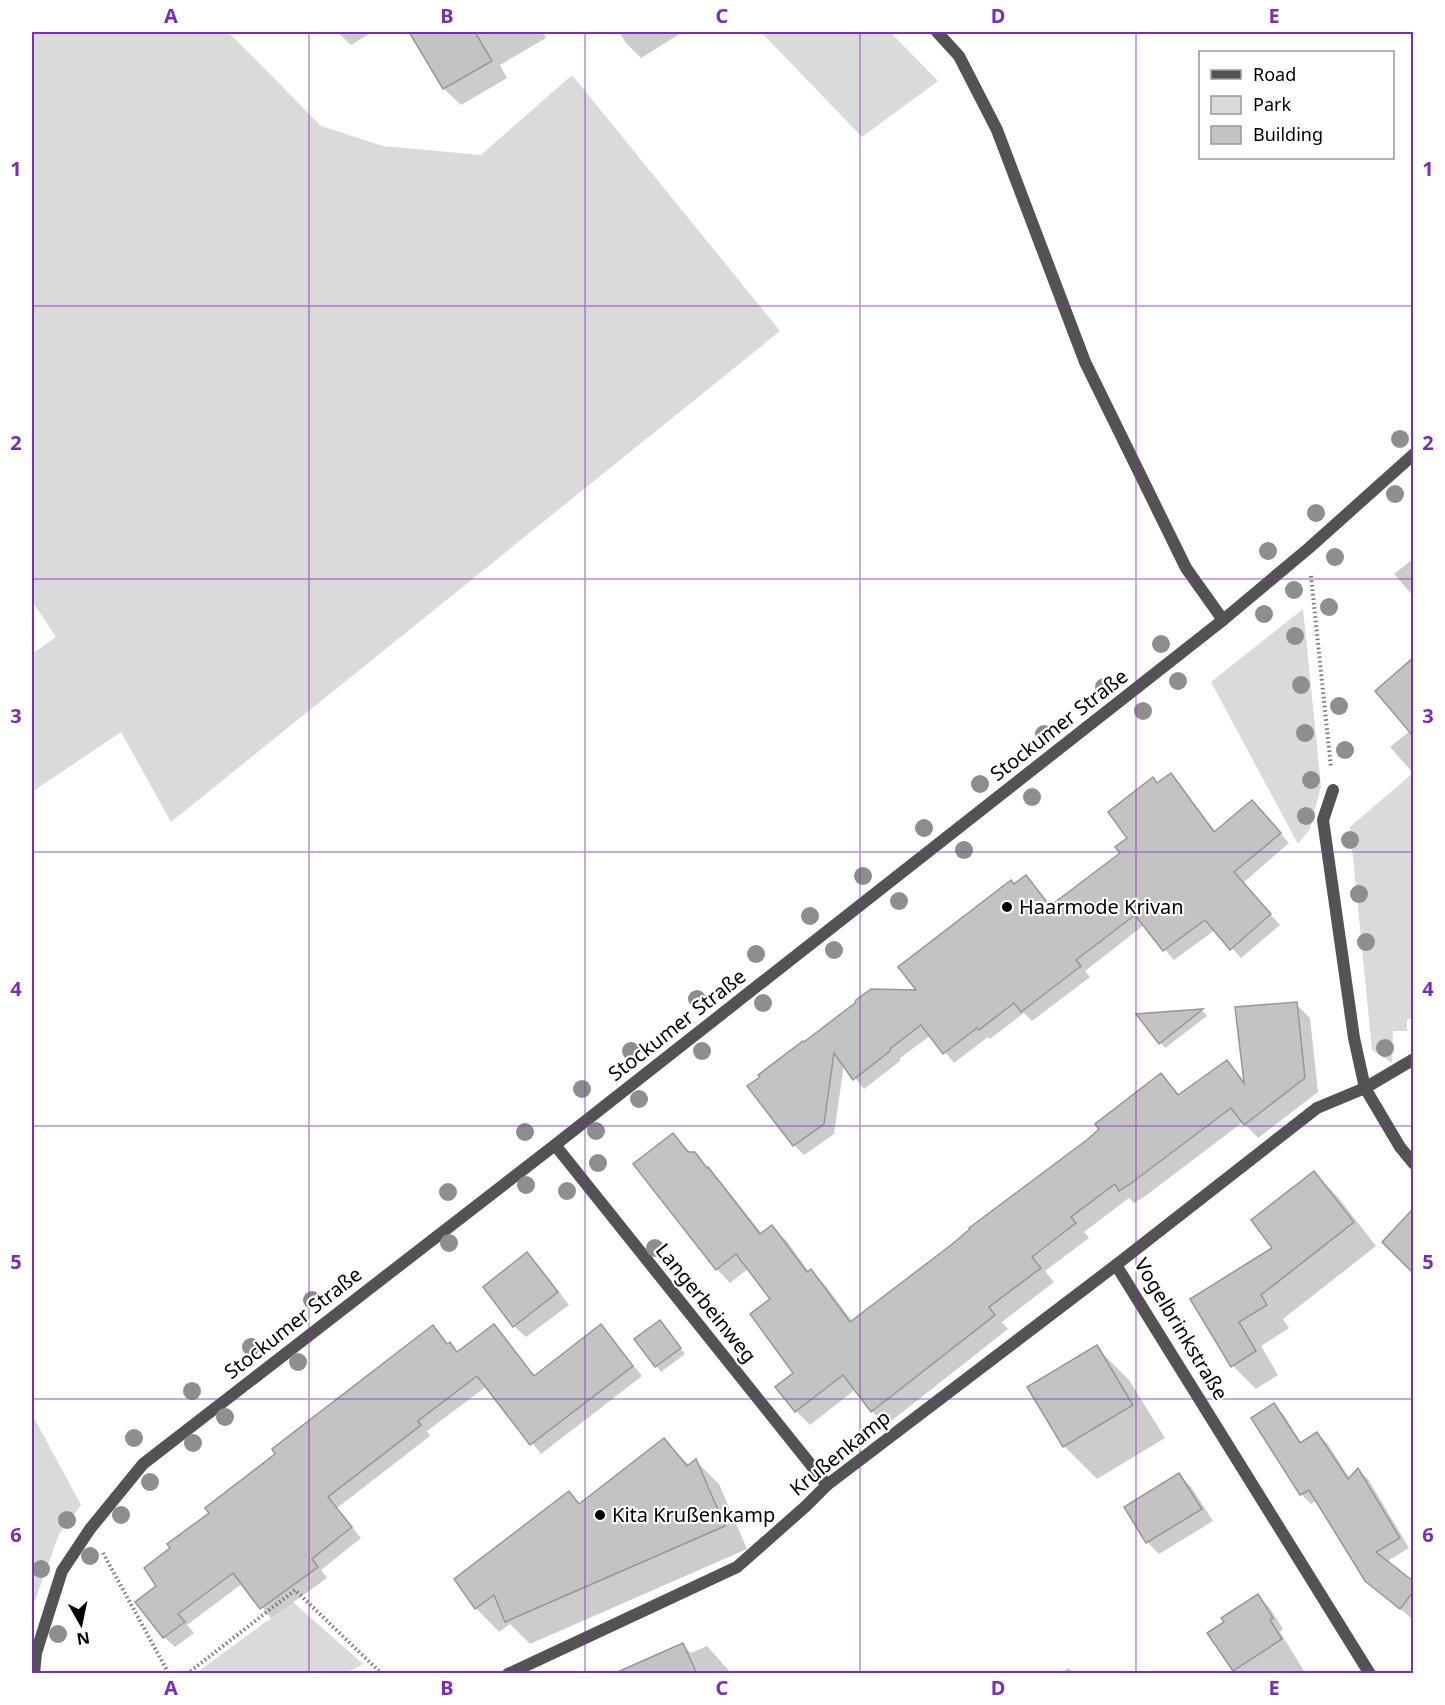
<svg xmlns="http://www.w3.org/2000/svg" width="1445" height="1705" viewBox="0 0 1445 1705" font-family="'Noto Sans',sans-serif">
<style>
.green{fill:#dadada}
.shadow{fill:#0003}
.building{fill:#c3c3c3;stroke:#979797;stroke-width:1.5}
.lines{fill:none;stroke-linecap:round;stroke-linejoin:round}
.path{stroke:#757575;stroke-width:4;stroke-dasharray:1.5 3;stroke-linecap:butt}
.service{stroke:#535353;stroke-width:12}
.minor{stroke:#535353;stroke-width:12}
.tree{fill:#8e8e8e}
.grid{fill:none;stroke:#7b2cbf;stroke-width:1.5;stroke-opacity:0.55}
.poi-dot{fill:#000;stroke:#fff;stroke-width:2}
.labels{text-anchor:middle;stroke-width:4.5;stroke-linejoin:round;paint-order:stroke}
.street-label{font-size:20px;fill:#000;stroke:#fff}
.poi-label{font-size:20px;fill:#000;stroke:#fff;text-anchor:start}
.neatline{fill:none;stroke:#7b2cbf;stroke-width:2}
.grid-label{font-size:20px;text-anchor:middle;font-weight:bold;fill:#7b2cbf}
</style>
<rect width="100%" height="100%" fill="#fff"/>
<g class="green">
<path d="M32,32H228L321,126L383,146L481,155L572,75L780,331L171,822L121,732L32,792V654L56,637L32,601Z"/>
<path d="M761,32H890L938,81L862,137Z"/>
<path d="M1303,609L1321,786L1310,829L1298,844L1211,682Z"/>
<path d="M1413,773V1019H1407V1031H1393L1392,1063L1372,1050L1350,827Z"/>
<path d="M32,1414L81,1505L59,1534L32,1609Z"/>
<path d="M293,1602L363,1664L346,1673H196Z"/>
</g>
<g class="shadow">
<path d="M337,32H372L351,45Z"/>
<path d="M411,32H543L546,38L500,65L507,78L461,105L444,89Z"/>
<path d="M619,32H683L641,58L626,43Z"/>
<path d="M1414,558V597L1394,574Z"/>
<path d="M1414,654V774L1390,747L1411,730L1410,663Z"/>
<path d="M1170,775L1180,785L1216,832L1261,811L1289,843L1243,883L1280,925L1241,958L1215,930L1174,960L1144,925L1085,971L1090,977L1032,1021L1024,1013L990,1039L988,1037L954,1063L931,1035L900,1058V1061L864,1089L844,1064L834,1134L804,1155L794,1145L749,1086L919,992L1015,886L1026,877L1051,907L1122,853L1158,784Z"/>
<path d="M1296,1004L1310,1018L1318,1092L1258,1138L1243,1122L1144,1197L1134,1203L1129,1198L1084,1232L1089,1238L1045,1271L1054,1282L1002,1322L1008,1329L886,1425L872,1411L856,1389L810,1425L796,1411L795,1373L772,1299L749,1268L730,1283L717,1269L673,1135L722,1183L762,1234L772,1227L786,1240L809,1272L811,1271L825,1285L853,1322L1089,1140L1161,1075L1180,1095L1226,1062L1246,1083Z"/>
<path d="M1203,1011L1207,1016L1165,1048L1139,1016Z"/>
<path d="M1314,1173L1337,1196L1376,1246L1283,1319L1289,1328L1261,1346L1278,1375L1256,1389L1233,1366L1192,1300L1274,1248Z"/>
<path d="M1413,1212H1414V1271L1384,1242Z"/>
<path d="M527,1254L539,1266L569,1305L526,1337L514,1326Z"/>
<path d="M660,1322L685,1354L661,1372L636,1339Z"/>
<path d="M494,1326L504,1336L535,1377L601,1326L642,1376L541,1454L487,1386L427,1431L430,1436L337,1508L361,1538L321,1570L327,1578L271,1618L243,1583L187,1625L194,1633L175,1647L164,1637L137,1602L159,1586L211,1514L278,1454L433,1327L448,1345L450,1344L458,1353Z"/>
<path d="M1096,1347L1129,1380L1165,1438L1097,1479L1064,1446Z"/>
<path d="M1274,1405L1284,1415L1302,1444L1317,1434L1327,1443L1350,1479L1358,1470L1368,1479L1409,1548L1386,1562L1414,1583V1614L1411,1618L1366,1580L1317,1500L1311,1504L1301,1494L1253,1418Z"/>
<path d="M664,1440L690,1466L696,1461L719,1484L747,1549L530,1644L510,1624L499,1632L476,1608L456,1579L568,1493L580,1505Z"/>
<path d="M1179,1475L1191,1487L1213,1521L1159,1554L1147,1542Z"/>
<path d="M1258,1596L1269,1607L1283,1629L1280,1632L1306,1674L1232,1673L1234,1671L1209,1633Z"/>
<path d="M683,1645L691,1653L707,1646L732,1674H647Z"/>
<path d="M1069,1668L1075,1674H1057Z"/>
<path d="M1414,1668V1674H1409L1408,1672Z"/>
</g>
<g class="building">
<path d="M409,32H475L492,61L443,89Z"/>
<path d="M1413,658V736L1375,691Z"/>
<path d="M1171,773L1214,832L1252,800L1281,833L1234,872L1271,914L1230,950L1205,920L1163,951L1135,915L1076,960L1081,966L1021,1012L1014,1003L979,1030L977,1028L943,1054L921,1025L891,1048L890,1051L853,1080L834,1053L824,1124L793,1146L747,1086L760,1077L758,1075L803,1041L804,1042L855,1003L856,1000L871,989L916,990L898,967L1011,880L1014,884L1026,875L1050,906L1120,853L1115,847L1127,838L1108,812L1153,777L1157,783Z"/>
<path d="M1297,1002L1305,1078L1244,1125L1231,1108L1130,1184L1119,1191L1115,1184L1071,1217L1076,1223L1032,1257L1041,1268L989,1307L995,1315L871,1412L843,1375L795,1412L775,1387L793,1373L750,1314L770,1299L736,1254L716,1270L633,1164L673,1133L688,1152H695L707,1168L708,1167L760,1234L772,1225L807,1272L811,1269L850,1322L951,1245L970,1229L969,1228L1088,1139L1099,1129L1095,1124L1161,1073L1178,1095L1227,1060L1244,1083L1235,1007Z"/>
<path d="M1203,1009L1159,1044L1136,1014Z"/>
<path d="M1314,1171L1354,1222L1261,1295L1267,1305L1239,1322L1256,1351L1231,1367L1190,1299L1272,1248L1251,1220Z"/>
<path d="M1413,1209V1273L1382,1242Z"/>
<path d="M527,1252L558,1292L513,1327L483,1287Z"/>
<path d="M660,1320L681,1348L655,1367L634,1339Z"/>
<path d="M494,1324L534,1376L601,1324L633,1366L530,1445L477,1376L418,1421L421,1425L328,1497L352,1527L312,1559L318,1567L260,1609L233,1573L178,1614L185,1622L163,1638L135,1602L156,1586L144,1568L170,1548L167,1544L209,1513L205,1508L275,1454L272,1449L433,1325L447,1344L450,1342L457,1352Z"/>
<path d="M1097,1345L1133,1405L1063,1447L1027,1387Z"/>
<path d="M1274,1403L1300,1443L1317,1432L1348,1479L1358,1468L1400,1538L1376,1552L1413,1581V1592L1400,1609L1365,1581L1309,1490L1300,1495L1251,1418Z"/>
<path d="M664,1438L687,1466L696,1459L725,1526L505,1622L494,1595L475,1609L454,1579L569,1491L579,1504Z"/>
<path d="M1179,1473L1202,1509L1146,1543L1124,1507Z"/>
<path d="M1258,1594L1273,1618L1270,1620L1282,1639L1233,1671L1207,1633L1224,1622L1221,1618Z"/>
<path d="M683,1643L697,1674H613Z"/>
</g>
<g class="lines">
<g class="path">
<path d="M1311,576L1331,768"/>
<path d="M103,1553L169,1674"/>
<path d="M187,1674L295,1590L382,1674"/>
</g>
<path class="service" d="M937,32L959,56L997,130L1085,362L1186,568L1223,620"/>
<g class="minor">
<path d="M1333,790L1323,820L1354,1038L1365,1088L1400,1147L1414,1164"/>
<path d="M555,1145L827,1485"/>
<path d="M1116,1265L1370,1674"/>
<path d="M34,1674L36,1653L62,1571L90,1529L143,1464L555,1145L1223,620L1309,548L1414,454"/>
<path d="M508,1674L737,1567L806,1506L827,1485L1116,1265L1317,1108L1365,1088L1414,1059"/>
</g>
</g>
<g class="tree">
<circle cx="1400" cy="439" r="9"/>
<circle cx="1395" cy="494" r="9"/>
<circle cx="1316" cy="513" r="9"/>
<circle cx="1268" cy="551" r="9"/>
<circle cx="1335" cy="557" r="9"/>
<circle cx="1294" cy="590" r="9"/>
<circle cx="1329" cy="607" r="9"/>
<circle cx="1264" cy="614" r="9"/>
<circle cx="1295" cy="636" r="9"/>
<circle cx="1161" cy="644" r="9"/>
<circle cx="1178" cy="681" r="9"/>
<circle cx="1301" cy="685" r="9"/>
<circle cx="1104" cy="687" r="9"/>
<circle cx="1339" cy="706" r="9"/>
<circle cx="1143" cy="711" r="9"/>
<circle cx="1305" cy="733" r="9"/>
<circle cx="1044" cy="734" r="9"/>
<circle cx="1345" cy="750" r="9"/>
<circle cx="1311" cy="780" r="9"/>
<circle cx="980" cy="784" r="9"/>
<circle cx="1032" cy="797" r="9"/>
<circle cx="1306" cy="816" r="9"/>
<circle cx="924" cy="828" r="9"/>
<circle cx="1350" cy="840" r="9"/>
<circle cx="964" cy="850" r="9"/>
<circle cx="863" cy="876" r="9"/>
<circle cx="1359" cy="894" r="9"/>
<circle cx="899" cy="901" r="9"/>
<circle cx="810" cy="916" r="9"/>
<circle cx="1366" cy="942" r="9"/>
<circle cx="834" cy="950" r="9"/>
<circle cx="756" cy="954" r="9"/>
<circle cx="697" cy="999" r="9"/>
<circle cx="763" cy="1003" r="9"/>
<circle cx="1385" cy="1048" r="9"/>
<circle cx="631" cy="1051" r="9"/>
<circle cx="702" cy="1051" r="9"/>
<circle cx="582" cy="1089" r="9"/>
<circle cx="639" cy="1099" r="9"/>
<circle cx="596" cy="1131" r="9"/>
<circle cx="525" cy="1132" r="9"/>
<circle cx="598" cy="1163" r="9"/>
<circle cx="526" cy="1185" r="9"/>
<circle cx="567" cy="1191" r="9"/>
<circle cx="448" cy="1192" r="9"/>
<circle cx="449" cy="1243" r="9"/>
<circle cx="655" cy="1248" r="9"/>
<circle cx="312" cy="1300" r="9"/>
<circle cx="251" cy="1347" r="9"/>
<circle cx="298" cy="1362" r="9"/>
<circle cx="192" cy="1391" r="9"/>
<circle cx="225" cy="1417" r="9"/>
<circle cx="134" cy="1438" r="9"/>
<circle cx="193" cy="1443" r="9"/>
<circle cx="150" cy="1482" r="9"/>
<circle cx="121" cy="1515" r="9"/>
<circle cx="67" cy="1520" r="9"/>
<circle cx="90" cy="1556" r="9"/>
<circle cx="41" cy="1569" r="9"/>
<circle cx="58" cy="1634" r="9"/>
</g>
<path class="grid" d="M309,32V1674M585,32V1674M860,32V1674M1136,32V1674M32,306H1414M32,579H1414M32,852H1414M32,1126H1414M32,1399H1414"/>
<g class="poi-dot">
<circle cx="1007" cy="907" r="6"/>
<circle cx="600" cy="1515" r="6"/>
</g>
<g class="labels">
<g class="street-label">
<text transform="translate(1059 725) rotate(-38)" y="7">Stockumer Straße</text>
<text transform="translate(677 1025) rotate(-38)" y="7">Stockumer Straße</text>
<text transform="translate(706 1303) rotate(51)" y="7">Langerbeinweg</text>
<text transform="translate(293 1323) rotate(-38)" y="7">Stockumer Straße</text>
<text transform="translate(1181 1329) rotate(59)" y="7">Vogelbrinkstraße</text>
<text transform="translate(840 1453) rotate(-39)" y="7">Krußenkamp</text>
</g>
<g class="poi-label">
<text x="1019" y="914">Haarmode Krivan</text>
<text x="612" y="1522">Kita Krußenkamp</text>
</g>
</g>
<rect width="1445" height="1705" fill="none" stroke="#ffffff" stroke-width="66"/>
<rect x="1199" y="51" width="195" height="108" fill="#ffffff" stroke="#999999" stroke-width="1.5"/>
<rect x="1211" y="70" width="30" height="9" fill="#535353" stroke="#999999" stroke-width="1.5"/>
<text x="1253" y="81" font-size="18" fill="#000000">Road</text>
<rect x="1211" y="96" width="30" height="18" fill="#dadada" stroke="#999999" stroke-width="1.5"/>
<text x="1253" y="111" font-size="18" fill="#000000">Park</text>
<rect x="1211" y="126" width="30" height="18" fill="#c3c3c3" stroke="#999999" stroke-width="1.5"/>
<text x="1253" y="141" font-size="18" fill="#000000">Building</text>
<g transform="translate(81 1624) rotate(171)" stroke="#ffffff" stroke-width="4.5" paint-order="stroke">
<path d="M0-4.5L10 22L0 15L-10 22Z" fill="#000000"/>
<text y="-9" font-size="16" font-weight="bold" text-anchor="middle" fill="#000000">N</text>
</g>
<rect x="33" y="33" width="1379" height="1639" class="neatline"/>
<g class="grid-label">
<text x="171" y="23">A</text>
<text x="447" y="23">B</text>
<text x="722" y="23">C</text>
<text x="998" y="23">D</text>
<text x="1274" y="23">E</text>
<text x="16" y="176">1</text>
<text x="1428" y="176">1</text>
<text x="16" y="450">2</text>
<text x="1428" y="450">2</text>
<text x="16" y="723">3</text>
<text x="1428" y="723">3</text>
<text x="16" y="996">4</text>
<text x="1428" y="996">4</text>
<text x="16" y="1269">5</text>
<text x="1428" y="1269">5</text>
<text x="16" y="1542">6</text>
<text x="1428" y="1542">6</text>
<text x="171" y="1695">A</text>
<text x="447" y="1695">B</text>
<text x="722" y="1695">C</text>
<text x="998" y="1695">D</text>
<text x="1274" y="1695">E</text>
</g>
</svg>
